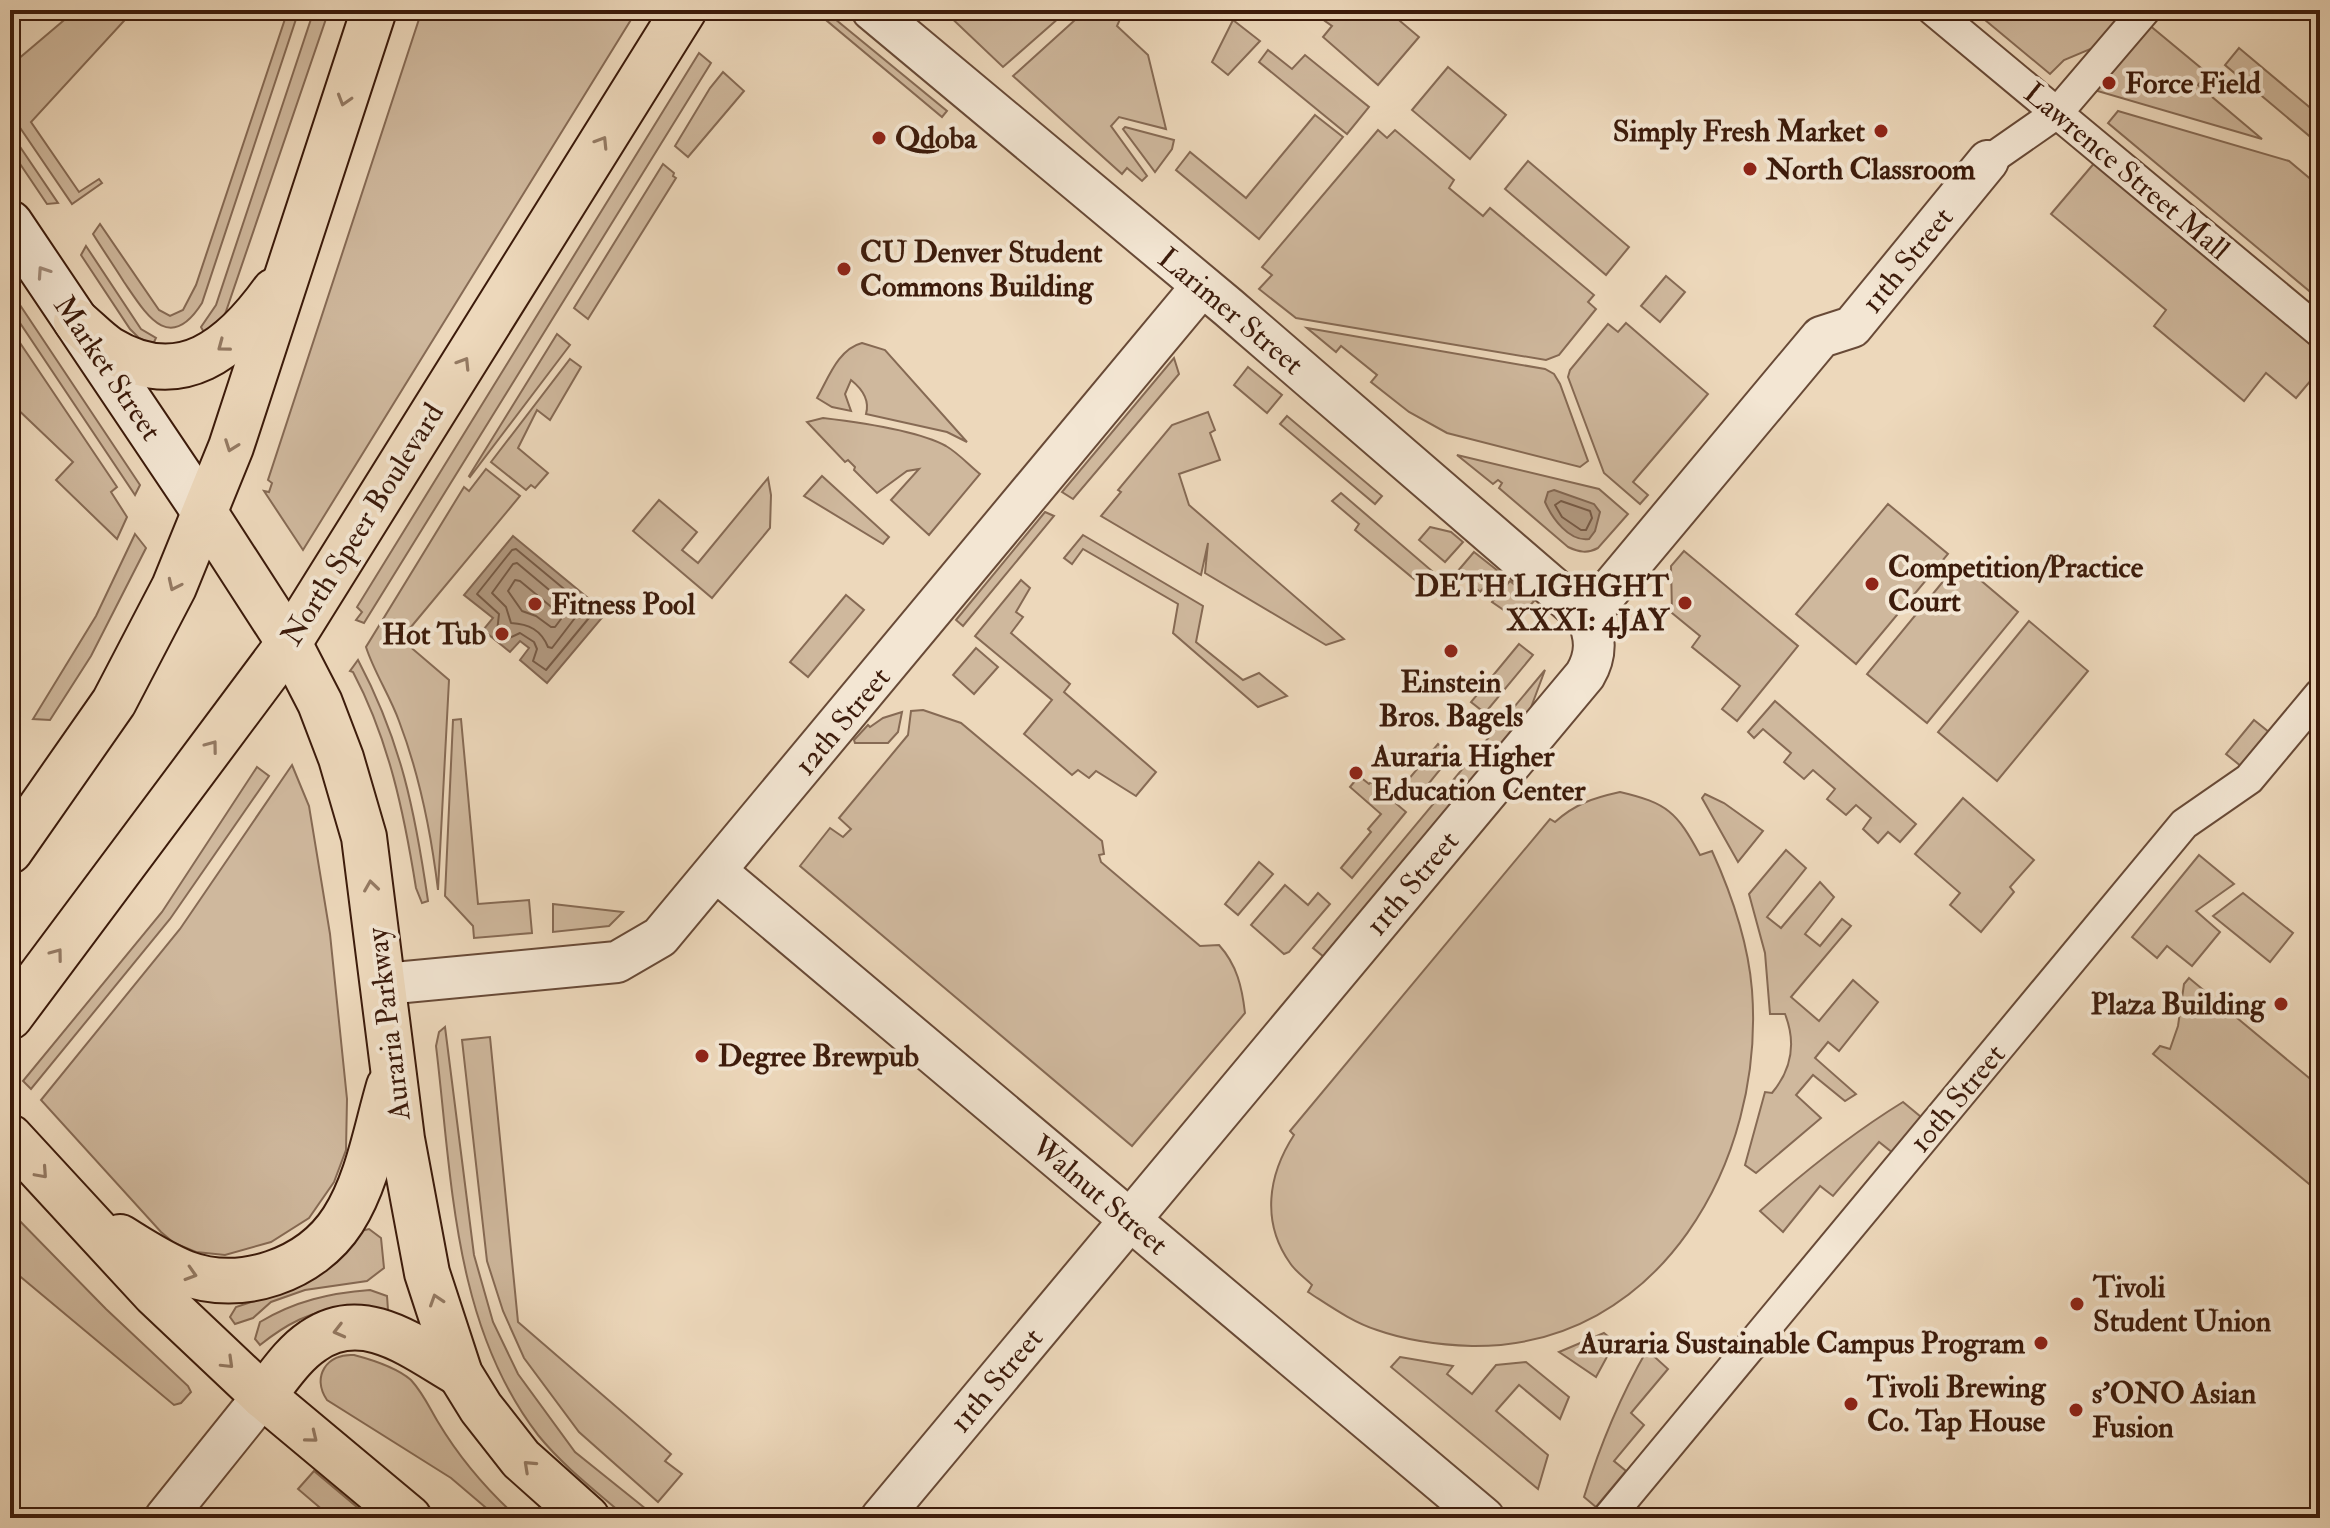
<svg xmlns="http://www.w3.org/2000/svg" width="2330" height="1528" viewBox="0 0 2330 1528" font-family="'IM FELL Double Pica',serif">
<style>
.green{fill:#cfb89d;stroke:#866a54;stroke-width:2}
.water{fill:#b1987f;stroke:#826651;stroke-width:2}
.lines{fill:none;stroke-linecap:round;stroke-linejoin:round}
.shore{stroke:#765a45;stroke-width:2}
.pedestrian-casing{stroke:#684a37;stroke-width:34}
.minor-casing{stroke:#684a37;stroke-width:44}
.secondary-casing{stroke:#3c1b0b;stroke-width:48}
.primary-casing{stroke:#3c1b0b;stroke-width:48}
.pedestrian{stroke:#f3e6d3;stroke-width:30}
.minor{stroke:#f3e6d3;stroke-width:40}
.secondary{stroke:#f3e6d3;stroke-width:44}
.primary{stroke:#edd8bb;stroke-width:44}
.oneway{stroke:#947a63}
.oneway2{stroke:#a18b79}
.poi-dot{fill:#8f2418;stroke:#f3e6d3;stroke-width:3}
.labels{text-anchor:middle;stroke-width:8;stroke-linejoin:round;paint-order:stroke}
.poi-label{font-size:30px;font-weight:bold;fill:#3c1b0b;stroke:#f3e6d3;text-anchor:start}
.street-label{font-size:30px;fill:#3c1b0b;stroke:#f3e6d3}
</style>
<rect width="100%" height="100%" fill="#edd8bb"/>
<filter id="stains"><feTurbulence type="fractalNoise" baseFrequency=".0025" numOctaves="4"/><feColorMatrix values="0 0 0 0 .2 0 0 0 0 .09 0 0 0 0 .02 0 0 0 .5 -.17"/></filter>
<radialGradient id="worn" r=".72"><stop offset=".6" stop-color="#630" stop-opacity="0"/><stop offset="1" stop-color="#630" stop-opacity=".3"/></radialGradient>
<g class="green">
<path d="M76,10H134L31,122L79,192L99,179L102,183L72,204L10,113V66Z"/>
<path d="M288,10H299L202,303C169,355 146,314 124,282C114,266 103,250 93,234L100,224L159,310L170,316L183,310L196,285Z"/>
<path d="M314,10H329L221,326L209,341L201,327L216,305Z"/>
<path d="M422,10H637L303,550L264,491L269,492L272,483L268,480Z"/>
<path d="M824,10L947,111L942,117L820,15Z"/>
<path d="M943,10H1068L1003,67Z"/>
<path d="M1086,10H1124L1117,26L1148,55L1166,129L1119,117L1111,126L1147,176L1142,181L1127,168L1122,174L1013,76Z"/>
<path d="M1335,10H1387L1419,37L1378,85L1323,37L1332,26L1325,21Z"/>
<path d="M1973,10H2131L2093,48L2064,60L2050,74Z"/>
<path d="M1233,20L1260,41L1228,75L1212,62Z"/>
<path d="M2148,24L2207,73L2198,85L2262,139L2094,90Z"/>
<path d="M2239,48L2320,116V145L2225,65Z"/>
<path d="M1268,50L1292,69L1305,55L1369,107L1347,134L1259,62Z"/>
<path d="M699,53L711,63L364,623L356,620L362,612L357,607Z"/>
<path d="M1448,67L1506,115L1470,159L1412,110Z"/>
<path d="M723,72L744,91L688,157L675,146L710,88Z"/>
<path d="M2118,111L2289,161L2320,187V300L2108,123Z"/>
<path d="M1315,115L1343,137L1259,239L1176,170L1190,152L1246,198Z"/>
<path d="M1125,127L1174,140L1172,149L1155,172L1123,129Z"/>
<path d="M1378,130L1387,138L1395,130L1454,180L1449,188L1483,216L1490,208L1594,295L1588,302L1596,309L1559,355L1546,360L1296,318L1259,289L1272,275L1262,267Z"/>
<path d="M10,132L58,203L47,204L10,149Z"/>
<path d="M1528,161L1629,247L1606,275L1505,189Z"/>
<path d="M2096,161L2320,349V386L2312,379L2296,398L2266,373L2244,401L2154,326L2166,310L2051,214Z"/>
<path d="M663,164L674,173L673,176L676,178L588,319L574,308Z"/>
<path d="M86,246L141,329L156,338L153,344L139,338L130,329L81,255Z"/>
<path d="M1666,276L1685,292L1660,322L1641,306Z"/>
<path d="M12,293L140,485L135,495L10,308Z"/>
<path d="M1626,323L1708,394L1633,482L1648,495L1640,504L1604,473L1568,377L1570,370L1608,324L1618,332Z"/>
<path d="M10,328L117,487L111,492L127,517L117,539L56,480L73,462L10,402Z"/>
<path d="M1307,328L1545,369L1554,374L1560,384L1588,461L1580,467L1447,433L1409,412L1371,382L1377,375L1341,346L1336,352Z"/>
<path d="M557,334L570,345L470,477L469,476Z"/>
<path d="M862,343L885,350L967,442L947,432L866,414C870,400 861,388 851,380L845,394L851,411L832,407L817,398C828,379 838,349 862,343Z"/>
<path d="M1174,358L1179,374L1073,499L1062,492Z"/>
<path d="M570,359L581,367L550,420L537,410L518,448L548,473L535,488L531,485L526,490L491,462Z"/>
<path d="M1248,367L1282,395L1267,413L1234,385Z"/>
<path d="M1208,412L1215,430L1210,433L1220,460L1179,474L1189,505L1344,639L1326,645L1205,573L1208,543L1201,575L1101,516L1121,492L1118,490L1172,425Z"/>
<path d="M1287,416L1382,496L1375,504L1280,424Z"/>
<path d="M823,418C857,422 917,430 946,446C958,453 969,465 980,474L929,535L891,500L919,469L907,471L877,493L854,470L855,467L848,460L845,462L807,422Z"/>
<path d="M1457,455L1599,489L1628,514L1598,548C1587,554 1579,552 1568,547L1499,488L1502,483L1498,480L1493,484Z"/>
<path d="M486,469L520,496L401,639L449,680L438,890C431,832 420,776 399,721C390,696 374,672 366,647L464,487L469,491Z"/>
<path d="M822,476L889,537L883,544L804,496Z"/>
<path d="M768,478L771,495L770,528L712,598L633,531L659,500L697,532L682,550L698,563Z"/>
<path d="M1341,493L1432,571L1420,584L1355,530L1359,524L1332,501Z"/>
<path d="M1888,504L1948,554L1856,664L1796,614Z"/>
<path d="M1045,512L1054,516L963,626L956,620Z"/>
<path d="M1430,527L1451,532L1463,542L1445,562L1419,540Z"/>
<path d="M135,534L146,548L91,656L50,720L33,719L96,616Z"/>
<path d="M1083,535L1203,606L1196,642L1243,680L1259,673L1287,696L1258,707L1173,633L1178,604L1083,549L1072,564L1064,558Z"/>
<path d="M1684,551L1798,646L1737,721L1722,709L1740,686L1692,647L1700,636L1672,613L1671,566Z"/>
<path d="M1474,552L1498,571L1480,592L1457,572Z"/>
<path d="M1959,562L2018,612L1927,723L1867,674Z"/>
<path d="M1021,580L1030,588L1016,612L1023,617L1011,633L1070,684L1064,692L1156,772L1136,796L1096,771L1089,778L1078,770L1072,775L1024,734L1052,700L975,636Z"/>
<path d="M1510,581L1534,601L1521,616L1512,609L1508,613L1492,602Z"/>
<path d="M846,595L864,610L808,677L790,662Z"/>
<path d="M2029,621L2088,671L1997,781L1938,732Z"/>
<path d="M1519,644L1533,655L1485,713L1471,702Z"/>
<path d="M976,648L998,667L974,694L953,675Z"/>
<path d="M358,660C401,741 415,811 428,901L422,903L416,888C404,813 389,740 353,672L350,671Z"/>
<path d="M1545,670L1530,710L1324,957L1313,948Z"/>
<path d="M1775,701L1916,824L1900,842L1888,832L1878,843L1863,829L1871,818L1856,805L1846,815L1827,799L1835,789L1813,770L1804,779L1784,762L1791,753L1763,729L1754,738L1748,732Z"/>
<path d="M923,710L961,723L1102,841L1104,854L1099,855L1101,862L1200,946L1219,945C1237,965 1242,987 1245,1013L1132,1146L800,866L830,828L843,837L851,829L839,818L908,735L911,711Z"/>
<path d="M902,712L898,732L888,743H855L854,740L868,725L870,727L883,718Z"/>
<path d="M461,719L478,904L529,900L532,933L474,938L473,926L445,896L453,720Z"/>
<path d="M2254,720L2275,737L2247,771L2226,754Z"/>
<path d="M1438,744L1451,756L1417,798L1403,786Z"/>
<path d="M292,765L309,806L330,934L347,1099L346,1150L334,1182L309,1218L271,1242L225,1255L196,1252L174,1243L161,1232L41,1100L180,929Z"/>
<path d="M257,767L269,776L170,919L31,1089L23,1081L162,912Z"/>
<path d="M1359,776L1369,784L1371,782L1406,812L1352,878L1341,868L1371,832L1368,829L1381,814L1350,787Z"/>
<path d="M1620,792C1667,803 1677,812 1700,855L1712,851C1732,895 1748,941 1752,990C1765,1161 1660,1348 1472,1346C1439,1345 1408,1341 1377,1330C1352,1322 1330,1306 1308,1292L1312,1285C1305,1278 1295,1271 1290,1263C1261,1222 1268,1175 1294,1135L1290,1131L1550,819L1555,822C1575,804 1593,798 1620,792Z"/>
<path d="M1705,794L1724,803L1763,831L1738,862L1702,798Z"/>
<path d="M1963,798L2034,860L2010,887L2014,892L1981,932L1950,905L1960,893L1915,854Z"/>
<path d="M1786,850L1806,868L1767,917L1781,928L1820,882L1834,897L1805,934L1820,946L1842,919L1851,926L1791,997L1819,1021L1853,980L1878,1002L1839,1051L1828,1042L1815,1058L1856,1094L1845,1101L1813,1075L1796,1095L1821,1118L1756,1173L1745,1165L1765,1092L1772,1093C1792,1069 1796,1042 1785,1014H1770L1765,953L1749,894Z"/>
<path d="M2199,855L2234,884L2196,911L2220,932L2192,966L2167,946L2157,958L2132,937Z"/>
<path d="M1259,862L1273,874L1238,915L1225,904Z"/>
<path d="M1285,885L1308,905L1318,893L1330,904L1289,952L1284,954L1251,925Z"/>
<path d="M2243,893L2293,933L2270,962L2213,916Z"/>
<path d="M553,904L623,912L609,926L553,932Z"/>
<path d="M2189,978L2320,1087V1193L2153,1054L2160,1046L2170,1049L2178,1026L2184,984Z"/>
<path d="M445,1027L474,1255L493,1322L518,1374L575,1452L651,1513L646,1518H627C597,1492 563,1466 538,1435C453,1325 452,1178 436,1046L439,1032Z"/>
<path d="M490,1037L518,1322L671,1454L665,1461L682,1474L658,1502L579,1432L524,1358L503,1311L487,1261L462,1040Z"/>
<path d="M1903,1102L1921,1117L1893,1153L1879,1142L1833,1196L1820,1186L1783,1232L1760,1211C1806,1170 1851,1134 1903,1102Z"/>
<path d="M10,1211L106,1309L188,1386L191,1392L181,1403L174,1405L10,1268Z"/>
<path d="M369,1229L381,1238L384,1268L367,1281L305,1290L271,1302L253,1318L235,1324L230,1317L236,1307L269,1296L361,1231Z"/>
<path d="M370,1290L387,1296L388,1310C375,1315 359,1308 345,1308C311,1310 285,1325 260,1345L255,1339L260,1322C295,1301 330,1293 370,1290Z"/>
<path d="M1604,1333L1615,1342L1596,1377L1559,1352Z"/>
<path d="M1647,1350L1668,1369L1631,1413L1644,1425L1614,1461L1626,1471L1596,1507L1584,1497C1600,1445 1620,1397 1647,1350Z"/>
<path d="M354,1355C373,1360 396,1367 411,1380C423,1393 429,1407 438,1422C459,1457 488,1491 518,1518H498L451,1478L327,1400C311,1377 327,1353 354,1355Z"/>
<path d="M1400,1357L1453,1366L1447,1374L1472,1394L1496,1365L1526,1362L1569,1397L1560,1419L1519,1385L1496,1411L1548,1455L1538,1489L1391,1367Z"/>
<path d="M314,1471L370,1518H332L298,1489Z"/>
</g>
<g class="water">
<path d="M1554,490L1594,504L1600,512L1595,531L1589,539C1569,542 1552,518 1545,502L1548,492Z"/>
<path d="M513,536L606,613L547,683L520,660L529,648L520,641L510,652L483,630L493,618L464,595Z"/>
</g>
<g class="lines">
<g class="shore">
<path d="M1561,501L1590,511L1592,518L1586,530H1581L1562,517L1555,505Z"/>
<path d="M516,549L593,613L546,670L533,661L537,649L534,642L520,633L507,639L497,632L499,614L477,594L512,550Z"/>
<path d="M517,563L578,614L552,648L548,647C541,630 529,624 511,623L506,607L492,593L513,564Z"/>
<path d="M515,580L520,581L561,615V619L555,627H551L536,616L522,611L508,591Z"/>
</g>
<g class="pedestrian-casing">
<g id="pedestrian">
<path d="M1933,10L2320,332"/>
<path d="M1988,161L2057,113L2145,10"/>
<path d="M1608,1518L2184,824L2249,779L2320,694"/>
</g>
</g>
<g class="minor-casing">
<g id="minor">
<path d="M872,10L1228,307L1587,617C1596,637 1597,655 1585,675L881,1518"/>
<path d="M1587,617L1821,337L1852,327L1988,161"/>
<path d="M717,872L1484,1518"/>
<path d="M384,984L617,962L660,937L1202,286"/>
<path d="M165,1518L263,1396"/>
</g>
</g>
<g class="secondary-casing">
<path id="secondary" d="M10,223L205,513"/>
</g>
<g class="primary-casing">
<g id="primary">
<path d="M76,321C87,330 97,341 109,349C181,393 233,348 274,291"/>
<path d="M205,513L289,643L320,703L341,758L364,837L402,1139L427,1273L460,1374L481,1408L521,1459L587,1518"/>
<path d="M10,851L114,702L174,587L231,447L374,10"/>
<path d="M10,1017L289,643L684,10"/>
<path d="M10,1137L155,1294L263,1396L409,1518"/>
<path d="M120,1237C141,1250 162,1264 185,1273C241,1294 311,1270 343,1220C368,1181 376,1130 389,1086"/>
<path d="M263,1396C278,1378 292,1355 313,1341C364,1305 416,1349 460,1374"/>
</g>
</g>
<use href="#pedestrian" class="pedestrian"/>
<use href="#minor" class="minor"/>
<use href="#secondary" class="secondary"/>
<use href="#primary" class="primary"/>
</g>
<defs><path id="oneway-chevron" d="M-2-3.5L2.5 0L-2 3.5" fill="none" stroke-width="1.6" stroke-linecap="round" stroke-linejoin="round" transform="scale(2)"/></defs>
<g class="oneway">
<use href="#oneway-chevron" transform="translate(344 100) rotate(107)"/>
<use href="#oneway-chevron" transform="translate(602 142) rotate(-58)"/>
<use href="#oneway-chevron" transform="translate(223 346) rotate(143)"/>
<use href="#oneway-chevron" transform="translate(464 363) rotate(-58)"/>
<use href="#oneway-chevron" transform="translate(231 446) rotate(110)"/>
<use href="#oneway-chevron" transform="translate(174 585) rotate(115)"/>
<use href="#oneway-chevron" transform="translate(212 746) rotate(-53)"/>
<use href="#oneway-chevron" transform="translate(371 886) rotate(-98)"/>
<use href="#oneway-chevron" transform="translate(57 954) rotate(-53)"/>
<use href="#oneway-chevron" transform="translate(42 1173) rotate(48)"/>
<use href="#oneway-chevron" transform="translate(191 1274) rotate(17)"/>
<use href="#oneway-chevron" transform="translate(436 1300) rotate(-108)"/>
<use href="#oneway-chevron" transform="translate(339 1331) rotate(166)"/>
<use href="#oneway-chevron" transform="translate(228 1363) rotate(44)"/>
<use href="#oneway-chevron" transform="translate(312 1437) rotate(39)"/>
<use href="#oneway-chevron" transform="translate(529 1466) rotate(-137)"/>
</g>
<use class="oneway2" href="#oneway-chevron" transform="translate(43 272) rotate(-124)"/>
<g class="poi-dot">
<circle cx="2109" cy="83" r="8"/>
<circle cx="1881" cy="131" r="8"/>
<circle cx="879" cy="138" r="8"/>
<circle cx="1750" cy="169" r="8"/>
<circle cx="844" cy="269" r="8"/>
<circle cx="1872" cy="584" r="8"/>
<circle cx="1685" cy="603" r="8"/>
<circle cx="535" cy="604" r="8"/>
<circle cx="502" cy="634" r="8"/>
<circle cx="1451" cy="651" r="8"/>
<circle cx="1356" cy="773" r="8"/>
<circle cx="2281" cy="1004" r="8"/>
<circle cx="702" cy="1056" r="8"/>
<circle cx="2077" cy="1304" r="8"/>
<circle cx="2041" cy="1343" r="8"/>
<circle cx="1851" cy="1404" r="8"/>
<circle cx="2076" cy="1410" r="8"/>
</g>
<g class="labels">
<g class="poi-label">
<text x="2125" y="93">Force Field</text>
<text x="1865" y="141" text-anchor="end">Simply Fresh Market</text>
<text x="895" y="148">Qdoba</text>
<text x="1766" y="179">North Classroom</text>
<text x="860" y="262">CU Denver Student<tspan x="860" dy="34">Commons Building</tspan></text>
<text x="1888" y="577">Competition/Practice<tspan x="1888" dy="34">Court</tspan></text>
<text x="1669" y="596" text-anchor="end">DETH LIGHGHT<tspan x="1669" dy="34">XXXI: 4JAY</tspan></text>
<text x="551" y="614">Fitness Pool</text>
<text x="486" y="644" text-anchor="end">Hot Tub</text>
<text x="1451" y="692" text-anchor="middle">Einstein<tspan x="1451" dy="34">Bros. Bagels</tspan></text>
<text x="1372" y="766">Auraria Higher<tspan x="1372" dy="34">Education Center</tspan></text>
<text x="2265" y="1014" text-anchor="end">Plaza Building</text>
<text x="718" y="1066">Degree Brewpub</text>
<text x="2093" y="1297">Tivoli<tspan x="2093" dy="34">Student Union</tspan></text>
<text x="2025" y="1353" text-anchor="end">Auraria Sustainable Campus Program</text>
<text x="1867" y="1397">Tivoli Brewing<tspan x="1867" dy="34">Co. Tap House</tspan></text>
<text x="2092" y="1403">s'ONO Asian<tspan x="2092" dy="34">Fusion</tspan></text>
</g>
<g class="street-label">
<text transform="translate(2127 171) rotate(40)" y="10">Lawrence Street Mall</text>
<text transform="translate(1907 260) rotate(-51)" y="10">11th Street</text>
<text transform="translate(1231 311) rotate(40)" y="10">Larimer Street</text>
<text transform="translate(108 368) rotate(56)" y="10">Market Street</text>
<text transform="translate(362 524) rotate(-58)" y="10">North Speer Boulevard</text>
<text transform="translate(842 721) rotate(-50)" y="10">12th Street</text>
<text transform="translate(1412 883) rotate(-50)" y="10">11th Street</text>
<text transform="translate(388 1024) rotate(-97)" y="10">Auraria Parkway</text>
<text transform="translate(1957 1098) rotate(-50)" y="10">10th Street</text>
<text transform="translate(1100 1195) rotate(40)" y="10">Walnut Street</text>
<text transform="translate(996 1380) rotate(-50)" y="10">11th Street</text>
</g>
</g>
<rect width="2330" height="1528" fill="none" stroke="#edd8bb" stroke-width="40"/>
<rect x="12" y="12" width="2306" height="1504" fill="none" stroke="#3c1b0b" stroke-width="4"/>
<rect x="20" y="20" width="2290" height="1488" fill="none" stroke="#3c1b0b" stroke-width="2"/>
<rect width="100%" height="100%" filter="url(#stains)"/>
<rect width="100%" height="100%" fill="url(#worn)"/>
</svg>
